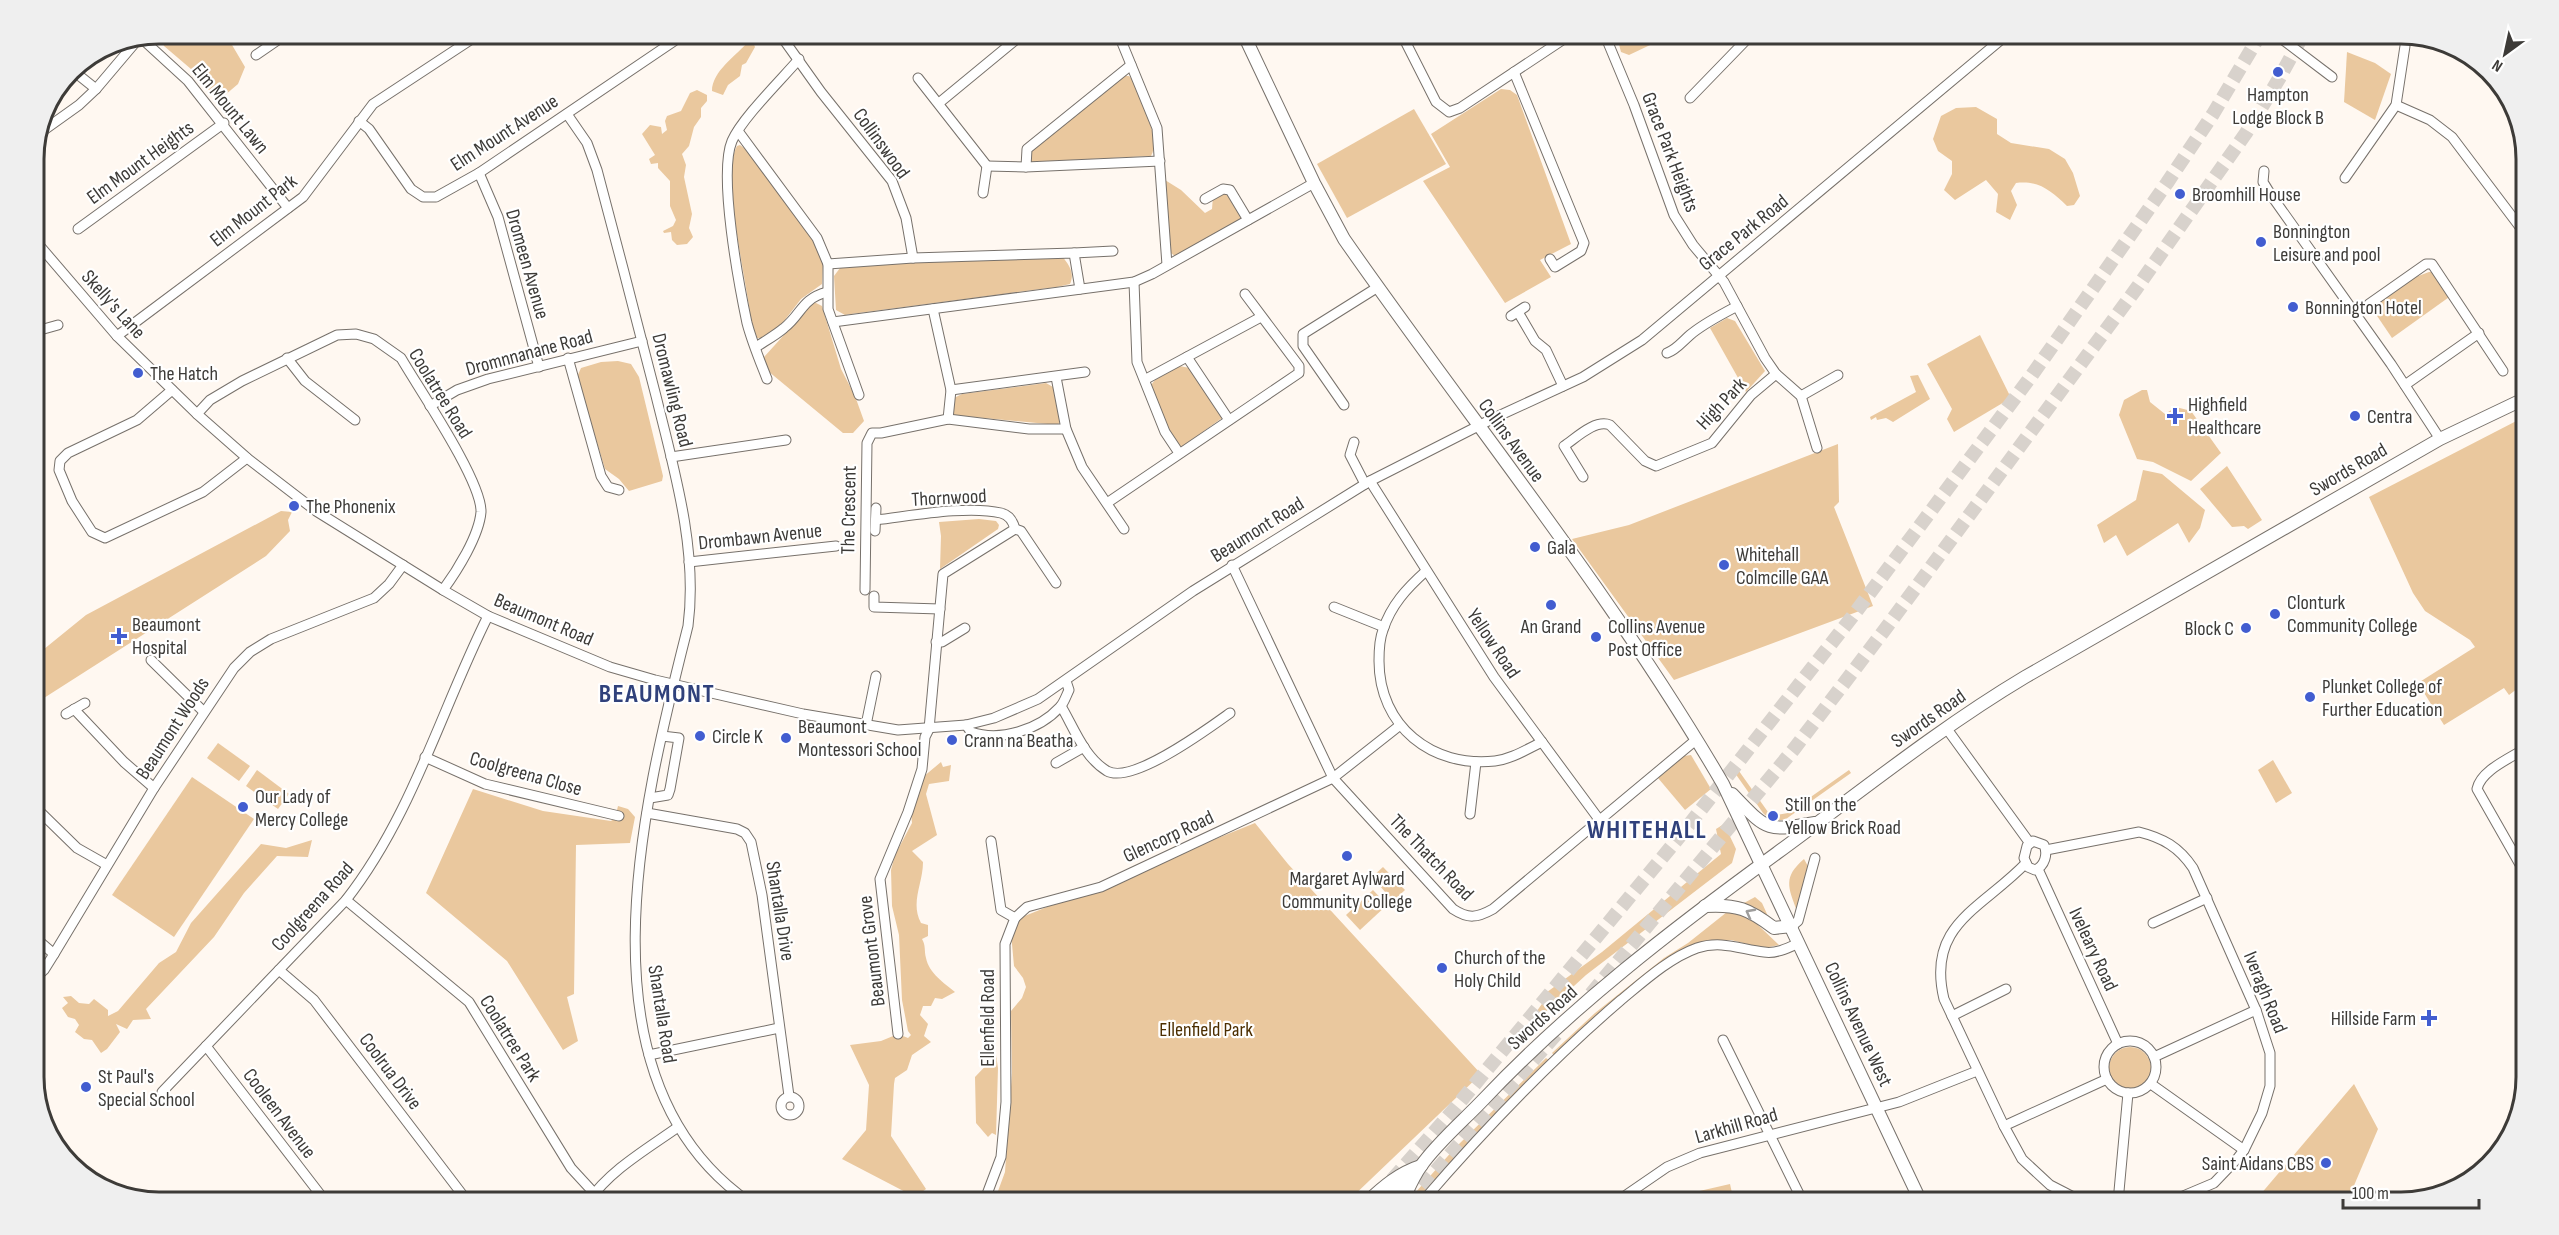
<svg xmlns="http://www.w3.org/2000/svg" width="2559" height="1235" viewBox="0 0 2559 1235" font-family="'Sofia Sans Condensed',sans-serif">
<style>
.green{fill:#eac89e}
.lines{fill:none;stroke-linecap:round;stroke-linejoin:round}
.highway-tunnel{stroke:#d8d2cc;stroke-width:14;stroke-dasharray:14 7;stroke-linecap:butt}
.minor-casing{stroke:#77716b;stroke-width:11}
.major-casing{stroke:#77716b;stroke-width:14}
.minor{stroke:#fff;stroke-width:9}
.major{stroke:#fff;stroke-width:12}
.oneway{stroke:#9e9d9c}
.poi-dot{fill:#425dd0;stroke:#fff;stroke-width:2}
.labels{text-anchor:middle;stroke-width:4.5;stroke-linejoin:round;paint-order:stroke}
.poi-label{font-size:20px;fill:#3d3b38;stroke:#fff;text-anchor:start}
.street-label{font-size:20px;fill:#3d3b38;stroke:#fff}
.park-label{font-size:20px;fill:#4c2e00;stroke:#fff}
.district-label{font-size:26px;font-weight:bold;letter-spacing:1.5px;fill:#30417b;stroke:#fff}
.rim{fill:none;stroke:#3d3b38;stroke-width:3}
</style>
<rect width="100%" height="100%" fill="#fff8f1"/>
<g class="green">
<path d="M159,33H225L245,67L238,84L218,101L191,69L164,46Z"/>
<path d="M1616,33H1664L1665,38L1629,55L1621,52Z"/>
<path d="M749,41L753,42L755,47L746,63L742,65L740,76L728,85L723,95L712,91C712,71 737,55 749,41Z"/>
<path d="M2347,52L2375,63L2391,74L2375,120L2344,102Z"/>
<path d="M1124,76H1129L1132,79C1139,97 1162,139 1151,156L1032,162L1029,157L1032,151Z"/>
<path d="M1501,89L1510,90L1517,95L1571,244L1540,260L1551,277L1505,303L1423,181L1450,167L1431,134Z"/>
<path d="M697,90L707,95V101L701,108V117L694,127L689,146L682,154L686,165L684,177L692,214L689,228L693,237L687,244L677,245L672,240L671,232L664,233L663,231L673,226L676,220L670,206V181L658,168V163L651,164L649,159L655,155L642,134L650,125L661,127L662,134L667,130L665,121L667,116L681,111L690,93Z"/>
<path d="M1976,107L1997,119V134L2011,143L2049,149L2065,159L2073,173L2080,196L2074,205L2067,206C2051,191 2039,180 2016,183L2011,191L2017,205L2010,220L1996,212L1998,194L1986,180L1955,200L1944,190L1952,174V161L1938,151L1933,139L1941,116L1956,108Z"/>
<path d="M1414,109L1446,164L1347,218L1317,164Z"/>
<path d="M740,145L748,151L819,248L823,264L822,284L801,299L781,325L762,338H757L751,323C748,284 720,176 737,146Z"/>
<path d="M1165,180L1181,190L1205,213L1212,209L1213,196L1227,192L1242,214L1241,219L1175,256L1168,251Z"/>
<path d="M1062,256C1069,265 1075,273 1070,284L1057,287L851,314L845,315L836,310L834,276L840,268L882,264Z"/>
<path d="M2429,272H2439L2452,295L2392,338L2369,304L2413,278Z"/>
<path d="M814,302L822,306L841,369L855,396L864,421L853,433H843L768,371L764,357Z"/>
<path d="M1727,318L1735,321L1765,371L1746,392L1710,328Z"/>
<path d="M1980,335L2011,398L1954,432L1947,419L1952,409L1927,364Z"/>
<path d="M618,361L631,364L639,377L663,476L662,481L629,491L619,479L605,469L577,377L581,368L601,362Z"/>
<path d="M1179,366L1190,368L1222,418L1182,447L1173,440L1151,385L1155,380Z"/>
<path d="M1918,375L1930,399L1893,422L1886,418L1877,420L1876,417L1871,420L1870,417L1916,392L1910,376Z"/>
<path d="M1046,383L1053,387L1061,419L1058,425L952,415L954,398L962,394Z"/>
<path d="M2142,390H2147L2150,402L2165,414L2176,407L2191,411L2221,453L2191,481L2153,462L2137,459L2119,415L2124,400Z"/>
<path d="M2526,416V682L2509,695L2504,688L2444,725L2418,683L2475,647L2470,640L2425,611L2413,593L2369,497Z"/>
<path d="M1838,444L1839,502L1834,507L1873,606L1674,680L1572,539L1629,525Z"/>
<path d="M2227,466L2262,520L2248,529L2244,526L2232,527L2200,489Z"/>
<path d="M2143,470L2162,474L2205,510L2200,528L2189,543L2178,523L2127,556L2116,535L2104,543L2097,525L2136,500Z"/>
<path d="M281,511L292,512L288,520L290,531L266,556L33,705V658L86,615Z"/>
<path d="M979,519L996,521L999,525L998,529L940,569L941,536L939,522Z"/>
<path d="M218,743L250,766L239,781L207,758Z"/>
<path d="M1691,755L1711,789L1685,810L1658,778L1684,756Z"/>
<path d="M2273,760L2292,793L2276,803L2258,770Z"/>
<path d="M941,762L943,767L951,765L949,781L929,784L926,794L937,835L912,851L923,862C923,884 910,902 921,923L928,925V936L922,939C926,946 924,950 926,958C929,973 944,983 955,992L942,999L935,998L931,1006H923L920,1015L928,1024L924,1036L931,1042L912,1055L907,1070L895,1078L894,1084L891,1136L926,1189L915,1197L842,1159L866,1130L869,1085L850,1045L881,1041L898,1034L908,1038L911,1035L908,1031L902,1000L899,935L892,906L891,870L895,855L912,823L911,812L923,777Z"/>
<path d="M1734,764L1768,812L1776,815L1788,813L1849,770L1851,773L1786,819C1776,822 1770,820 1763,813L1730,766Z"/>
<path d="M257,770L289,794L278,809L246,786Z"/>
<path d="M192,777L254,819L174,937L112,895Z"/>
<path d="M473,789L543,811L611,821L615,818L618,806L628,809L635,817L630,843L576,845L574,994L567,997L578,1041L563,1050L507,961L426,893Z"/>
<path d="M1255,823L1288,864L1481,1074L1347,1202H994L1005,1172L1012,1073L1011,1011L1022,998L1026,987L1023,978L1014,966L1010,922Z"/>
<path d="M1724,824L1736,849L1732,863L1586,975L1539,1018L1534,1015L1544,1001L1543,995L1602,952L1721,854L1716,829Z"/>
<path d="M312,840L308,857L277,856L244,893L214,937L146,1009L151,1019L133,1020L127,1029L116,1024L120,1032L107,1049L101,1053L92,1040L84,1039L75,1032L79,1025L75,1019L68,1017L62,1008L68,1003L63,997L71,996L79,1003L89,1004L94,999L108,1010V1016L118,1011L159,963L176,952L191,923L261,844L286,848Z"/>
<path d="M1804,859L1809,868L1797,911C1788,887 1783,877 1804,859Z"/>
<path d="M1383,867L1405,890L1393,901L1372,877Z"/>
<path d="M1373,890L1387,905L1360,930L1346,915Z"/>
<path d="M1755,897L1762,903L1767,914L1765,916L1744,903Z"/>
<path d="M1735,910L1760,922L1758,925L1779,945L1764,948L1731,940L1697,944L1555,1056L1552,1053L1595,1013L1664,958L1688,943L1727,912Z"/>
<circle cx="2130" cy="1068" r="21"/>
<path d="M996,1055L998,1068L996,1135L992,1133L988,1137L976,1123L975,1077Z"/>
<path d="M1546,1058L1550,1061L1497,1113L1415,1202H1407L1455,1148Z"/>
<path d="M2354,1084L2378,1129L2347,1202H2254Z"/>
<path d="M1730,1184L1734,1202H1670L1669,1198Z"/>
</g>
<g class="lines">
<g class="highway-tunnel">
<path d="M1591,994L1794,749L1883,632L2136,289L2246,133L2280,77L2304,33"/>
<path d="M1392,1180L1451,1113L1685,830L1852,617L2032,375L2167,183L2213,114L2261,33"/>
<path d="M1408,1202L1559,1031"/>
</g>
<g class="minor-casing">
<g id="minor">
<path d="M779,33L821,92L892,181L906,218L913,258"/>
<path d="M1118,33L1157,128L1167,265"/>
<path d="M1401,33L1436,102L1449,112L1460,108L1573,33"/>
<path d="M1604,33L1634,105L1674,215L1693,245L1724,282L1765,358L1776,374L1801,396L1817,448"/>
<path d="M2274,33L2332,77"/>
<path d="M140,37L188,81L288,208"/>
<path d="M256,55L288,33"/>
<path d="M71,69L96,89"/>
<path d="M1514,72L1584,243L1581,251L1555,267L1550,259"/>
<path d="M918,78L987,166L983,193"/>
<path d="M1690,98L1753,33"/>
<path d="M939,103L1024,33"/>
<path d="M2396,105L2430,120L2452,137L2526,235"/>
<path d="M567,114L587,143L597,170C617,245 637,321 656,396C674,469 698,550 688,626C644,800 571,1078 749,1202"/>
<path d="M359,121L369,129L411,189L423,197H436L479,173L686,33"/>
<path d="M738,131L817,238L828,264V309L859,395"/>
<path d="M37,135L79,105L96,89L140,37"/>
<path d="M987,166L1026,167L1160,161"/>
<path d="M1026,167L1027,149L1131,65"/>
<path d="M2264,171L2263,182L2271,195L2391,364L2440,439"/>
<path d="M479,173L498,217L539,367"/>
<path d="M2345,178L2396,105L2405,46"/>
<path d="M1205,199L1223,189L1230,190L1248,220"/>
<path d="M78,229L224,123"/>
<path d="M33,238L117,336L197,414L247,458L316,511L443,590L488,616L610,667L655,680L803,714L898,730L966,725L994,718L1038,699L1193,591L1370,481L1494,418L1583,377L1642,340L2009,33"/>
<path d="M1074,253L1113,251"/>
<path d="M828,264L913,258L1074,253L1080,289"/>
<path d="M1134,282L1137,362L1165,432L1179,453"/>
<path d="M2369,304L2426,264H2432L2503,371"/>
<path d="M933,309L951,390L948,419"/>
<path d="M1518,312L1535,341L1546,350L1563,386"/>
<path d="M1511,316L1525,307"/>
<path d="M833,322L1134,282L1152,274L1314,183"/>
<path d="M33,332L58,325"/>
<path d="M117,336L303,197L373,104L481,33"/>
<path d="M756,347C765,341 776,335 784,328C802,314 801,299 827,292"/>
<path d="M1667,353C1676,350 1682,342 1690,335C1704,323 1721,315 1737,306"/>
<path d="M1187,357L1229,420"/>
<path d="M287,358L305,381L355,420"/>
<path d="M568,358L601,476L608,487L619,490"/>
<path d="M1056,377L1066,429L1082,467L1124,529"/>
<path d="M767,379C760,361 752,342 747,323C739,285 718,174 732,141C742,118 782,79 799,59"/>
<path d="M1146,379L1261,317"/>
<path d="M2405,385L2479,333"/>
<path d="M172,390L137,420L68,453L60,461L59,470L72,501L92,532L105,538L203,492L247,458"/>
<path d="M951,390L1085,372"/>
<path d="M1801,396L1838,375"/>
<path d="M1344,405L1303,346V334L1378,287"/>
<path d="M430,406L457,390L488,379L642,341"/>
<path d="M197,414L210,400L242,381L337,335L356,334L374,339L401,358C419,389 482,481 481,512C479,536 457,571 443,590"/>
<path d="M1354,442L1350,455L1365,484"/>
<path d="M671,457L786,440"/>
<path d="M1583,477L1564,446C1576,438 1595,419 1610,425L1645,461L1656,466L1712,443L1751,395L1776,374"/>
<path d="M1370,481L1494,677L1598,818"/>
<path d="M1107,503L1299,373V366L1245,294"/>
<path d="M876,520C911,516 967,505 1001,513C1009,515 1013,521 1015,529"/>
<path d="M875,531L876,508"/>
<path d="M689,562L836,546"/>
<path d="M1232,565L1333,778L1453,909C1468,919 1477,918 1493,909L1697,739"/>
<path d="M1426,571C1407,588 1391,605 1383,630C1379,640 1379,651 1379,661C1379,726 1432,768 1495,761C1512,759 1527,749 1542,742"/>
<path d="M865,590L867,443L872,433H881L948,419L1029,429H1066"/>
<path d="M874,596V607L940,609"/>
<path d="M1334,607L1384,627"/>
<path d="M936,642H942L965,628"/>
<path d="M151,660L204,712"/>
<path d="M1061,706C1074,728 1084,757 1107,771C1132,785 1209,728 1230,713"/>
<path d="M74,709L124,762L154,788"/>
<path d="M66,714L85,703"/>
<path d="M866,725L876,676"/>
<path d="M966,725L971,732C1000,742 1039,730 1060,707C1064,703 1066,696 1069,690L1066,681"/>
<path d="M1947,729L2029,842"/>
<path d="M2526,748C2511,758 2481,770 2477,789L2526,875"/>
<path d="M425,757L485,784L619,816"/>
<path d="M1056,763L1084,747"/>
<path d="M650,798L668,795L670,789L679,738L662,736"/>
<path d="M33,805L77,848L107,865"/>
<path d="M647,813L737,829L745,833L751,842L762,895L789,1096"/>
<path d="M1470,814L1476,762"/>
<path d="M2033,841L2044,845C2048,854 2045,866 2035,870L2028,867L2024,858L2027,846Z"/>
<path d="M2046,850L2139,832C2163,838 2179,847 2193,868L2256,1010L2270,1053V1086L2262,1113L2244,1150L2237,1159L2214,1183L2169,1202"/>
<path d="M2026,863C1982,909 1926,924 1944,999L2004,1126L2022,1159L2050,1185L2083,1202"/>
<path d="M2038,869L2118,1044"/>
<path d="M346,900L469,1002L571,1168L594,1193"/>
<path d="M1015,918L1027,907L1101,887L1333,778L1399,726"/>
<path d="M2153,923L2207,898"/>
<path d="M1792,926L1798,921L1815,858"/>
<path d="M33,936L54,954"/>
<path d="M279,970L314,1000L468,1202"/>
<path d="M33,980L44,970L54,954L154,788L234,668L250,652L271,639L374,598L389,584L403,565"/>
<path d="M1952,1016L2006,989"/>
<path d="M898,1034L880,879L908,812L922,769L925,737L929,729L943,574L1015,529L1021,531L1056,583"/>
<path d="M1723,1040L1803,1202"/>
<circle cx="2130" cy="1067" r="26"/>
<path d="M206,1046L326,1202"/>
<path d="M649,1055L779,1028"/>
<path d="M2154,1057L2256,1010"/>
<path d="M2151,1084L2244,1150"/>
<path d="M162,1092L346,900C412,816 441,710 488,616"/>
<circle cx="790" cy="1106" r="9"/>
<path d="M2004,1126L2107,1079"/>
<path d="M588,1202C610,1170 647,1149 678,1127"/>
<path d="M984,1202L1001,1157L1006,1102L1005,944L1015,918L1001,910L991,841"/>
<path d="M1422,1202C1483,1131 1550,1061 1621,1000C1643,982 1669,958 1697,948C1721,940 1740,949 1764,952C1776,954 1788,948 1799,943"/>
<path d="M1616,1202L1667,1167L1700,1153L1899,1102L1977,1071"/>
<path d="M2118,1202L2128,1093"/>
</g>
</g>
<g class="major-casing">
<g id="major">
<path d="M1243,33L1314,183L1344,239C1470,420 1612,593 1723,784L1921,1202"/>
<path d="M1732,794C1767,830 1765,832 1815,823"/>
<path d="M1705,906C1737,904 1749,909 1774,928L1792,926"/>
<path d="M1367,1202C1383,1187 1399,1173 1421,1166"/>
<path d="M1386,1202L1409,1177"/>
<path d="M1402,1202C1408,1190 1413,1177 1421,1166C1436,1144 1464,1120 1483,1100C1571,1007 1674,928 1777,853C1859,793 1938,729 2025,677L2440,439L2526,398"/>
</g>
</g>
<use href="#minor" class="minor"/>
<use href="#major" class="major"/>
</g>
<defs><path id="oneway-chevron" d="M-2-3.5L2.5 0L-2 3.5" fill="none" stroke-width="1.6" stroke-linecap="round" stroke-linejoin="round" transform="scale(1.5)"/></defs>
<use class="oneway" href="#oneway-chevron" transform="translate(1750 913) rotate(-152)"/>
<g class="poi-dot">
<circle cx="2278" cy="72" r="6"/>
<circle cx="2180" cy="194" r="6"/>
<circle cx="2261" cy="242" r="6"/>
<circle cx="2293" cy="307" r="6"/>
<circle cx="138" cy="373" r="6"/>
<path d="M2172 407h6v6h6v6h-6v6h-6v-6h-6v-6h6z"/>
<circle cx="2355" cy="416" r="6"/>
<circle cx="294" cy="506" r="6"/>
<circle cx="1535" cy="547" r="6"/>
<circle cx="1724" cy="565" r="6"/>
<circle cx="1551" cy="605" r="6"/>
<circle cx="2275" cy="614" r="6"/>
<circle cx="2246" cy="628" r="6"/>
<path d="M116 627h6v6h6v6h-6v6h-6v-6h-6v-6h6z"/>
<circle cx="1596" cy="637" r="6"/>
<circle cx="2310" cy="697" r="6"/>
<circle cx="700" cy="736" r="6"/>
<circle cx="786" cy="738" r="6"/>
<circle cx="952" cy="740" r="6"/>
<circle cx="243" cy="807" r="6"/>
<circle cx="1773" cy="816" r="6"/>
<circle cx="1347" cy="856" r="6"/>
<circle cx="1442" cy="968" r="6"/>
<path d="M2426 1009h6v6h6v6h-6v6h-6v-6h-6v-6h6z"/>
<circle cx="86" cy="1087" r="6"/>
<circle cx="2326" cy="1163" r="6"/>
</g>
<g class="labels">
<g class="poi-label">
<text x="2278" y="101" text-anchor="middle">Hampton<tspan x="2278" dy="23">Lodge Block B</tspan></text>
<text x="2192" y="201">Broomhill House</text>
<text x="2273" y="238">Bonnington<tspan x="2273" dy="23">Leisure and pool</tspan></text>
<text x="2305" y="314">Bonnington Hotel</text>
<text x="150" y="380">The Hatch</text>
<text x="2188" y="411">Highfield<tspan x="2188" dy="23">Healthcare</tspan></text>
<text x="2367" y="423">Centra</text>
<text x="306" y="513">The Phonenix</text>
<text x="1547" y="554">Gala</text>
<text x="1736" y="561">Whitehall<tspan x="1736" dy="23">Colmcille GAA</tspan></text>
<text x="2287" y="609">Clonturk<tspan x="2287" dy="23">Community College</tspan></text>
<text x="132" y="631">Beaumont<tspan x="132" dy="23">Hospital</tspan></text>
<text x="1551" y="633" text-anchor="middle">An Grand</text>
<text x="1608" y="633">Collins Avenue<tspan x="1608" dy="23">Post Office</tspan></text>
<text x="2234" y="635" text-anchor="end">Block C</text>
<text x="2322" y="693">Plunket College of<tspan x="2322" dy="23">Further Education</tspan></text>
<text x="798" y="733">Beaumont<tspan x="798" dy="23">Montessori School</tspan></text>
<text x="712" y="743">Circle K</text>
<text x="964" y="747">Crann na Beatha</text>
<text x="255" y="803">Our Lady of<tspan x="255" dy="23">Mercy College</tspan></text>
<text x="1785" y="811">Still on the<tspan x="1785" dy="23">Yellow Brick Road</tspan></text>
<text x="1347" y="885" text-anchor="middle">Margaret Aylward<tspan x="1347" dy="23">Community College</tspan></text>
<text x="1454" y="964">Church of the<tspan x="1454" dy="23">Holy Child</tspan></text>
<text x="2416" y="1025" text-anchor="end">Hillside Farm</text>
<text x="98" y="1083">St Paul's<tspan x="98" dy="23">Special School</tspan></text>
<text x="2314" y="1170" text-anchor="end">Saint Aidans CBS</text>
</g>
<g class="street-label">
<text transform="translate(231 108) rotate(51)" y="7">Elm Mount Lawn</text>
<text transform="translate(504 132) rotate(-33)" y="7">Elm Mount Avenue</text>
<text transform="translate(882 143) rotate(54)" y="7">Collinswood</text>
<text transform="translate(1671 152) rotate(69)" y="7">Grace Park Heights</text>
<text transform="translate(140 162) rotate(-36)" y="7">Elm Mount Heights</text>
<text transform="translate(253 210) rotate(-38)" y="7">Elm Mount Park</text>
<text transform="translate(1743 232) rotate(-39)" y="7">Grace Park Road</text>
<text transform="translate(528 264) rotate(74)" y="7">Dromeen Avenue</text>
<text transform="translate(114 304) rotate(48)" y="7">Skelly's Lane</text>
<text transform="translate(529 352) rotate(-15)" y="7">Dromnnanane Road</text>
<text transform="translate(673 390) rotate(76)" y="7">Dromawling Road</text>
<text transform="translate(441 393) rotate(58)" y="7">Coolatree Road</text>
<text transform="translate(1721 403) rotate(-47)" y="7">High Park</text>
<text transform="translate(1512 440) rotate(54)" y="7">Collins Avenue</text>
<text transform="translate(2348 469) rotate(-30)" y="7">Swords Road</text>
<text transform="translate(949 497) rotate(-3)" y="7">Thornwood</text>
<text transform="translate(848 510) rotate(-89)" y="7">The Crescent</text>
<text transform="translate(1257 529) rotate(-32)" y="7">Beaumont Road</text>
<text transform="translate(760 536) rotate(-6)" y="7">Drombawn Avenue</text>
<text transform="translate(544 619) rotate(23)" y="7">Beaumont Road</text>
<text transform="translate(1494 643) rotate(56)" y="7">Yellow Road</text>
<text transform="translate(1928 718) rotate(-35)" y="7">Swords Road</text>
<text transform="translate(172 728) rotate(-57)" y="7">Beaumont Woods</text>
<text transform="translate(526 773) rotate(16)" y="7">Coolgreena Close</text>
<text transform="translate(1168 836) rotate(-25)" y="7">Glencorp Road</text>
<text transform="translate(1432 857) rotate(46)" y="7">The Thatch Road</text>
<text transform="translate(312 906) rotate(-48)" y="7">Coolgreena Road</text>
<text transform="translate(781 911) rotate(81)" y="7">Shantalla Drive</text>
<text transform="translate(2094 949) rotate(65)" y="7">Iveleary Road</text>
<text transform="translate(871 951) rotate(-97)" y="7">Beaumont Grove</text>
<text transform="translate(2266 992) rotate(68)" y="7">Iveragh Road</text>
<text transform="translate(663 1014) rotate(81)" y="7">Shantalla Road</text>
<text transform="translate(1542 1017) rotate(-42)" y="7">Swords Road</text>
<text transform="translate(987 1018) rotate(-90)" y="7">Ellenfield Road</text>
<text transform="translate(1859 1024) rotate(65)" y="7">Collins Avenue West</text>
<text transform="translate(511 1038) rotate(58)" y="7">Coolatree Park</text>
<text transform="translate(391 1071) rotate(53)" y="7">Coolrua Drive</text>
<text transform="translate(280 1113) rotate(53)" y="7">Cooleen Avenue</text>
<text transform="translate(1736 1125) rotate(-16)" y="7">Larkhill Road</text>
</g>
<g class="park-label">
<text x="1206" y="1036">Ellenfield Park</text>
</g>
<g class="district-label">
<text x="657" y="702">BEAUMONT</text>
<text x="1647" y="838">WHITEHALL</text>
</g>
</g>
<path d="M0 0H2559V1235H0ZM159 44H2401A115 115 0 0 1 2516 159V1077A115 115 0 0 1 2401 1192H159A115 115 0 0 1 44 1077V159A115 115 0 0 1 159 44Z" fill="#efefef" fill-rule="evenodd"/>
<path class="rim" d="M159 44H2401A115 115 0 0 1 2516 159V1077A115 115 0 0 1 2401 1192H159A115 115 0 0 1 44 1077V159A115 115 0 0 1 159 44Z"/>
<g transform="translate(2505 54) rotate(213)" stroke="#ffffff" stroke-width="4.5" paint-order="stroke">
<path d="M0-4.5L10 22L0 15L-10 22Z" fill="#3d3b38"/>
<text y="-9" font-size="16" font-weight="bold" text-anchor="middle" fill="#3d3b38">N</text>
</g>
<path d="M2343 1199v9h136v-9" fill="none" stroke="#3d3b38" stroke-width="3"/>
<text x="2352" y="1199" font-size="18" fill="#3d3b38" stroke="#ffffff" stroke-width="4.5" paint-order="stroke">100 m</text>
</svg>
